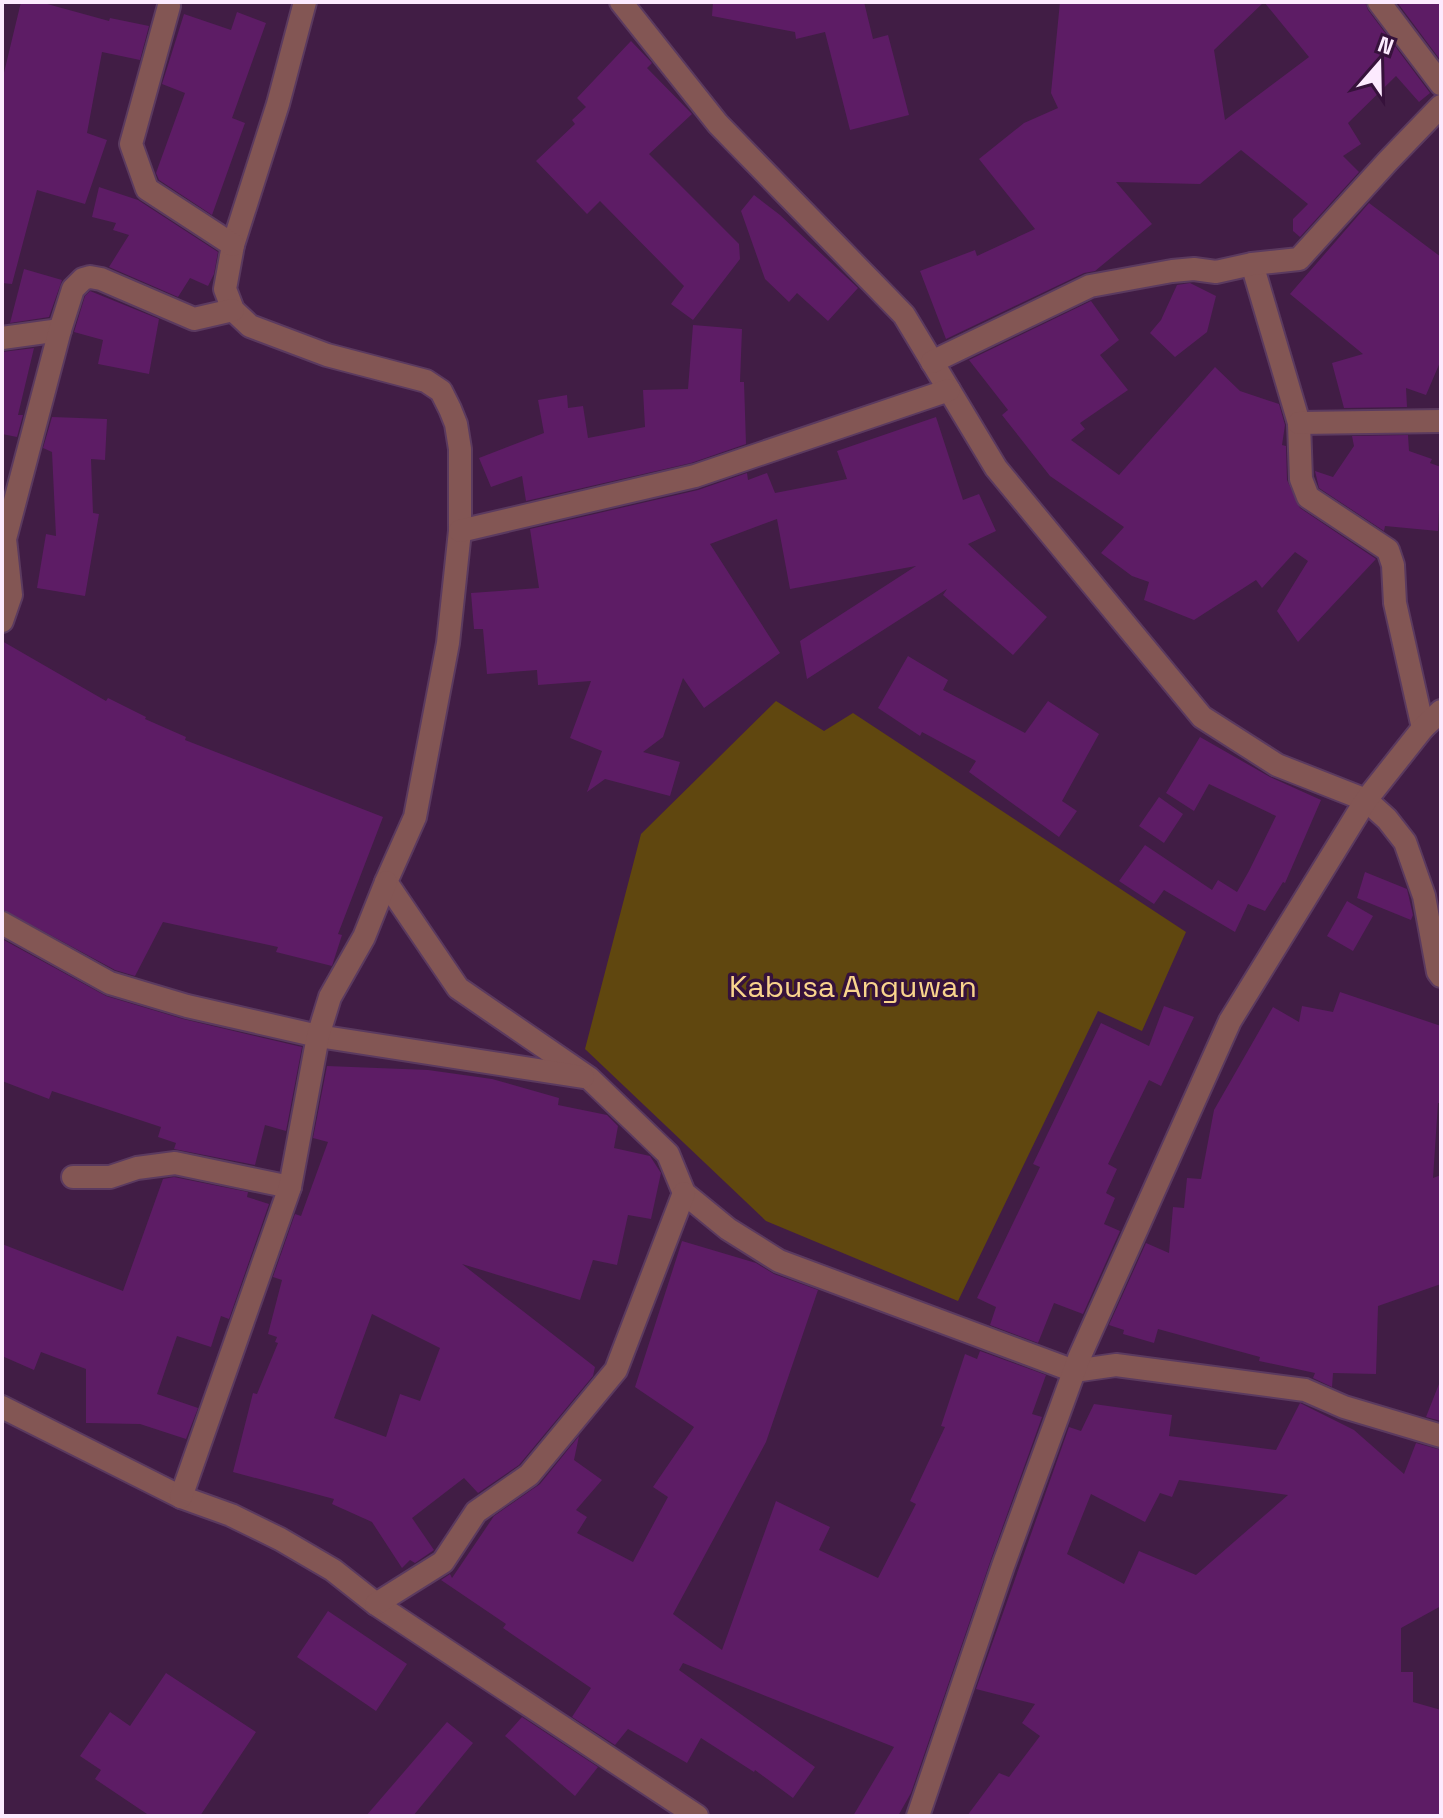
<svg xmlns="http://www.w3.org/2000/svg" width="1443" height="1818" viewBox="0 0 1443 1818" font-family="'Space Grotesk',sans-serif">
<style>
.green{fill:#60470f}
.building{fill:#5d1c65;fill-rule:evenodd}
.lines{fill:none;stroke-linecap:round;stroke-linejoin:round}
.minor-casing{stroke:#5b3a5f;stroke-width:26}
.minor{stroke:#835654;stroke-width:22}
.labels{text-anchor:middle;stroke-width:7;stroke-linejoin:round;paint-order:stroke}
.park-label{font-size:30px;fill:#f9d48d;stroke:#36123b}
</style>
<rect width="100%" height="100%" fill="#411d45"/>
<path class="green" d="M776,701L824,731L853,713L1186,932L1142,1031L1098,1011L958,1301L766,1221L585,1049L641,834Z"/>
<g class="building">
<path d="M21,2H40L109,21L110,18L149,26L140,60L102,52L87,133L107,140L85,204L37,190L12,284L2,283V81Z"/>
<path d="M713,2H864L873,39L888,35L909,115L850,130L825,32L796,39L795,32L712,16Z"/>
<path d="M1060,2H1365L1368,10L1430,93L1419,102L1396,76L1348,123L1361,144L1343,156L1359,172L1300,237L1293,231V219L1308,204L1241,150L1200,184L1116,182L1152,224L1095,271L1084,273L946,339L920,271L975,250L977,256L1035,229L979,159L1024,123L1058,108L1051,93ZM1264,2L1309,57L1225,120L1214,50Z"/>
<path d="M1397,2H1441V61Z"/>
<path d="M237,12L266,23L232,118L245,123L212,215L159,180L156,173L185,93L162,84L184,14L231,30Z"/>
<path d="M631,41L652,63L647,68L692,114L649,154L739,244L740,259L693,320L671,304L684,286L600,201L587,214L536,161L575,124L572,120L586,107L577,98Z"/>
<path d="M99,187L138,200L218,252L214,274L208,286L190,278L178,297L109,267L129,235L113,230L116,223L92,217Z"/>
<path d="M754,195L780,215L858,288L828,321L797,293L789,302L765,279L741,211Z"/>
<path d="M1369,203L1441,257V360L1426,395L1406,388L1407,407L1344,408L1332,363L1363,354L1290,294Z"/>
<path d="M24,269L62,280L49,317L10,323Z"/>
<path d="M1190,283L1216,296L1207,332L1175,357L1150,333L1161,320L1177,285Z"/>
<path d="M90,291L159,319L149,374L98,364L103,340L74,332L85,296Z"/>
<path d="M1091,301L1119,340L1100,355L1128,390L1080,423L1085,429L1071,440L1119,475L1215,367L1240,391L1279,404L1285,425L1282,445L1286,446L1287,480L1300,508L1376,559L1298,642L1277,611L1308,561L1295,552L1262,588L1256,580L1194,620L1144,600L1149,582L1132,576L1101,553L1124,527L1050,476L1002,415L1008,410L969,360Z"/>
<path d="M693,325L742,329L740,382H744L746,444L691,463L526,501L522,476L491,487L479,458L544,433L538,400L567,395L568,408L583,406L588,438L645,427L643,390L688,389Z"/>
<path d="M34,348L18,415H23L17,437L2,434V352Z"/>
<path d="M52,417L107,419L105,460L91,459L93,513L99,514L85,596L37,588L46,534L56,536L52,452L43,448Z"/>
<path d="M936,417L963,500L979,494L996,531L968,544L1047,617L1013,655L943,595L947,589L807,679L800,641L916,566L790,589L777,519L710,544L780,653L704,708L683,678L663,737L643,752L680,762L670,796L605,779L587,792L602,751L570,738L591,681L538,685L537,670L487,674L483,629H474L471,593L539,588L530,529L698,490L747,473L748,480L767,473L775,493L847,479L837,451Z"/>
<path d="M1408,435L1409,451L1432,459L1430,463L1441,467L1438,531L1385,526L1384,531L1319,488L1315,471L1333,477L1354,446L1352,436Z"/>
<path d="M2,641L106,701L108,698L146,717L145,719L186,737L185,740L383,817L338,934L342,935L332,966L276,952L278,947L163,922L135,976L115,970L2,909Z"/>
<path d="M908,656L948,680L943,690L1025,733L1048,701L1099,734L1062,801L1077,811L1059,837L969,772L976,761L922,732L920,736L878,708Z"/>
<path d="M1200,737L1270,777L1321,800L1285,883L1283,882L1265,911L1248,904L1235,932L1164,890L1154,904L1119,881L1145,845L1212,890L1218,880L1237,892L1249,871L1276,816L1209,784L1194,811L1166,793Z"/>
<path d="M1159,797L1183,814L1164,843L1139,826Z"/>
<path d="M1365,872L1407,889L1413,915L1411,920L1357,898Z"/>
<path d="M1347,901L1373,916L1353,951L1327,936Z"/>
<path d="M2,939L106,996L183,1019L302,1047L286,1131L265,1125L255,1165L174,1149L176,1143L158,1137L161,1127L52,1091L49,1099L2,1081Z"/>
<path d="M1340,992L1441,1026V1103H1438L1433,1178L1441,1175V1284L1378,1306L1376,1374L1333,1373L1332,1387L1313,1378L1315,1373L1259,1361L1260,1357L1158,1329L1154,1343L1123,1334L1124,1330L1109,1325L1146,1243L1169,1253L1173,1207L1184,1208L1187,1178L1201,1179L1214,1110L1273,1007L1299,1022L1302,1006L1333,1012Z"/>
<path d="M1164,1006L1194,1017L1161,1086L1149,1080L1108,1164L1117,1169L1106,1193L1115,1198L1104,1224L1120,1231L1083,1314L1054,1303L1038,1343L990,1325L996,1307L977,1298L1040,1167L1033,1164L1101,1023L1149,1046Z"/>
<path d="M327,1066L428,1070L492,1079L559,1098L558,1105L607,1115L618,1126L614,1148L650,1156L661,1173L651,1219L628,1215L617,1265L593,1260L580,1300L462,1264L595,1367L593,1376L519,1465L478,1493L464,1478L412,1518L434,1550L415,1563L410,1560L402,1568L372,1522L332,1504L334,1499L233,1472L253,1393L257,1394L278,1343L275,1342L277,1337L268,1334L282,1280L273,1277L295,1214L301,1216L328,1142L313,1138ZM372,1314L440,1348L420,1401L400,1394L386,1437L334,1418Z"/>
<path d="M174,1177L248,1192L247,1197L269,1204L229,1319L221,1316L211,1347L177,1336L157,1394L198,1408L186,1439L140,1424L86,1423V1369L41,1352L34,1370L2,1356V1244L123,1291L163,1179Z"/>
<path d="M682,1241L756,1263L774,1274L818,1290L766,1442L673,1614L722,1650L776,1501L830,1527L819,1550L878,1578L916,1504L910,1501L945,1427L941,1426L965,1354L977,1359L980,1351L1046,1375L1032,1414L1042,1417L990,1562L911,1793L898,1816H853L894,1747L683,1663L679,1670L815,1767L793,1798L755,1770L754,1772L701,1738L687,1763L628,1729L615,1745L572,1717L591,1688L503,1628L506,1624L441,1580L450,1574L452,1578L494,1516L540,1484L579,1436L574,1460L602,1480L576,1510L587,1517L577,1533L633,1562L668,1497L653,1487L694,1427L635,1387Z"/>
<path d="M1439,1384L1441,1385V1421L1426,1417Z"/>
<path d="M1300,1403L1354,1430L1404,1474L1416,1443L1441,1450V1606L1401,1628V1672H1413V1702L1441,1710V1816H967L999,1773L1009,1777L1040,1736L1022,1723L1035,1704L976,1689L1069,1427L1081,1431L1094,1404L1172,1415L1169,1436L1276,1450ZM1179,1480L1288,1495L1196,1575L1139,1551L1124,1584L1067,1554L1091,1494L1145,1522L1160,1493L1172,1497Z"/>
<path d="M328,1611L407,1664L376,1711L297,1657Z"/>
<path d="M166,1673L256,1732L200,1816H150L95,1779L101,1770L80,1756L110,1712L130,1726Z"/>
<path d="M522,1717L598,1767L575,1796L505,1736Z"/>
<path d="M447,1722L473,1743L413,1816H366Z"/>
</g>
<g class="lines">
<g class="minor-casing">
<g id="minor">
<path d="M305,2L278,104L233,245L225,289L233,310L250,326L327,355L426,381L441,391L450,409L456,424L460,449V531L448,643L415,817L386,882L458,988L589,1078L668,1154L684,1193L728,1229L779,1261L1074,1371L1116,1365L1305,1390L1344,1407L1441,1436"/>
<path d="M621,2L718,124L904,315L996,468L1202,717L1277,765L1366,800L1387,819L1405,842L1424,896L1438,972L1441,976"/>
<path d="M1379,2L1441,84"/>
<path d="M169,6L131,144L147,189L233,245"/>
<path d="M1252,264L1299,423L1301,479L1308,497L1388,550L1393,565L1395,603L1423,728"/>
<path d="M2,338L60,330"/>
<path d="M932,362L1090,286L1172,271L1194,269L1216,272L1252,264L1299,259L1388,161L1441,106"/>
<path d="M1299,423L1441,421"/>
<path d="M460,531L695,476L949,390"/>
<path d="M2,621L11,595L5,539L60,330L73,289L83,279L90,277L101,279L194,319L233,310"/>
<path d="M2,923L110,983L187,1006L318,1036L583,1077"/>
<path d="M73,1177H110L137,1168L175,1163L290,1187"/>
<path d="M2,1407L181,1497L231,1515L280,1539L333,1570L376,1604L697,1816"/>
<path d="M181,1497L290,1187L318,1036L330,997L364,937L386,882"/>
<path d="M376,1604L443,1562L476,1512L529,1475L616,1370L684,1193"/>
<path d="M918,1816L1003,1566L1079,1358L1230,1021L1366,800L1423,728L1441,711"/>
</g>
</g>
<use href="#minor" class="minor"/>
</g>
<g class="labels">
<g class="park-label">
<text x="853" y="997">Kabusa Anguwan</text>
</g>
</g>
<rect width="1443" height="1818" fill="none" stroke="#fceafe" stroke-width="8"/>
<g transform="translate(1379 64) rotate(20)" stroke="#36123b" stroke-width="6" paint-order="stroke">
<path d="M0-6L14 30L0 20L-14 30Z" fill="#fceafe"/>
<text y="-12" font-size="22" font-weight="bold" text-anchor="middle" fill="#fceafe">N</text>
</g>
</svg>
